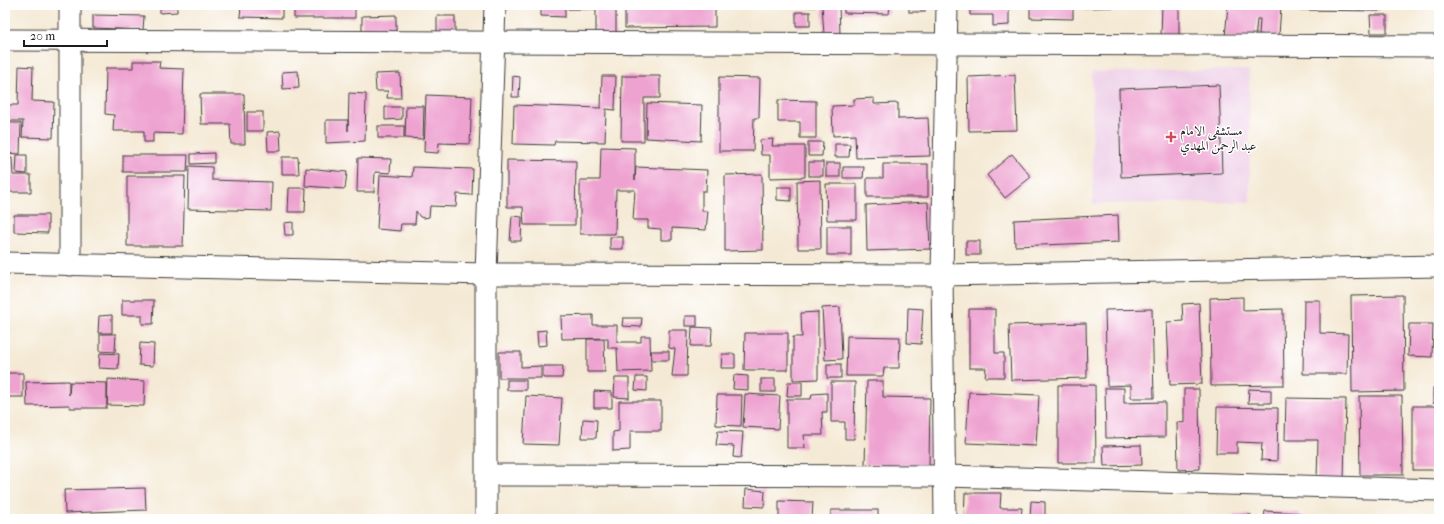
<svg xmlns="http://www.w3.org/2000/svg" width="1444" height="524" viewBox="0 0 1444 524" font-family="'IM FELL French Canon',Amiri,serif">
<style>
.built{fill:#eed0e8}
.building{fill:#eea2d0}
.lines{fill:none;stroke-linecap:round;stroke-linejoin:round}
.minor-casing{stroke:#3c3b38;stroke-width:23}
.minor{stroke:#fff;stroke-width:21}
.poi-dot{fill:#d1495b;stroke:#fff;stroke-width:1.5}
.labels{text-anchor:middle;stroke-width:3;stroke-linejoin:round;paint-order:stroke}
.poi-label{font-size:13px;fill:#1c1c1c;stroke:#fff;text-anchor:start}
</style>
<rect width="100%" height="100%" fill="#fff"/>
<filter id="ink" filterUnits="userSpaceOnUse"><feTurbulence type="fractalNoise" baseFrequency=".025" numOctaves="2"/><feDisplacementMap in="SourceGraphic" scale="8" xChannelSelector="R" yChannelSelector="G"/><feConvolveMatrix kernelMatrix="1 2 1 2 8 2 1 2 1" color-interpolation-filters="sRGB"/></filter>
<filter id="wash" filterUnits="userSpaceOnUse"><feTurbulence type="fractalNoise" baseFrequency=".012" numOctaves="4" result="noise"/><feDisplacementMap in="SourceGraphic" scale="16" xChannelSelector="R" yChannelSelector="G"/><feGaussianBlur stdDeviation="0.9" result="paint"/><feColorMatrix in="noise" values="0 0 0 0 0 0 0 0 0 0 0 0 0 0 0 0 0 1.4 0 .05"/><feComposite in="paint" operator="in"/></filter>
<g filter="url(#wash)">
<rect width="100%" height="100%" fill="#f4e9d4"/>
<path class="built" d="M1249,70L1250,202L1093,204L1092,72Z"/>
<g id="blocks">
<g class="building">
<path d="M160,5H177V12L160,13Z"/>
<path d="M241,5H282V18L240,17Z"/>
<rect x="294" y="5" width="61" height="13"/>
<path d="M541,5H565V17L541,16Z"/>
<path d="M568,5H616V37L596,38V9H568Z"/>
<path d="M625,5H715V27L625,28Z"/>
<path d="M763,5H816V7L763,6Z"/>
<path d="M822,5H839L840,34L824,35Z"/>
<path d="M844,5H890L889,14L844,13Z"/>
<rect x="909" y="5" width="16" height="7"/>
<path d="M970,5H1009V25L993,26V15H970Z"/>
<path d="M1030,5H1073V19L1030,18Z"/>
<path d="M1083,5H1127V7L1083,8Z"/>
<path d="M1162,5H1179V37H1161Z"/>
<path d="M1228,5H1281L1279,36L1259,34L1260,19H1257L1255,40L1225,37Z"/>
<path d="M1299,5H1379V11L1299,10Z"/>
<rect x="796" y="12" width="14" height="14"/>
<path d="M93,15L144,16L143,30L93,28Z"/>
<path d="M396,15V34L362,35V16Z"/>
<path d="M1370,15H1387V33H1371Z"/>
<rect x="437" y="16" width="18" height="16"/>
<path d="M133,61H160L159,68L184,69L182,134L153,133V142H144V131H113L114,115L105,114L106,68H133Z"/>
<path d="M19,66L33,67L32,101L54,102L53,138L22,137L23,121H5V105H18Z"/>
<path d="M298,71L299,88L283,89L282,72Z"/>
<path d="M400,73L401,98H387L388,91H376L375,74Z"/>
<path d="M1015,75L1017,130L969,131L968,77Z"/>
<path d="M513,76L520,77L519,97H512Z"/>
<path d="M602,76H616L615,110L606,109L605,142L555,141L554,145L513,144L514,105L601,108Z"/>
<path d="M622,76H660V98H644V141H621Z"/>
<path d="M719,77L760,78L759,118H754L753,151H719Z"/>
<path d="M1219,85L1222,173L1121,177L1119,89Z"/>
<path d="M349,93L366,94L365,141L326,143V120H348V131Z"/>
<path d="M200,94H244L245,144H231L230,124H201Z"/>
<path d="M426,95L472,97L470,144L439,143L438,153L424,152Z"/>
<path d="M874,98V104L898,103V119L928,118L930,156L856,158L855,135L833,136L832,106L854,105V99Z"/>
<path d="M778,100L816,101V138H800V122H778Z"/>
<path d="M647,103L702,105L701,141L646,138Z"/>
<path d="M406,106H424L423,139L405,138Z"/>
<path d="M385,107H402V119L385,120Z"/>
<rect x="247" y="112" width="16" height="19"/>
<path d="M5,123H21L20,154L5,153Z"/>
<rect x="378" y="126" width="26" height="12"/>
<path d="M280,131L281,151H268L267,132Z"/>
<path d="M773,139L772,146H805V177L770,178V155H761L760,140Z"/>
<path d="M808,142H823L822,156H808Z"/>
<path d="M835,144H850L849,157H835Z"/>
<path d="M601,147L635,148V180L636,167L707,170L706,191H702V211H708L706,230L672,228V240H661V229L648,228V220H633L635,190H616L615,234H580V180H600Z"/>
<path d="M214,153V163L191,164V154Z"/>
<path d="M1012,154L1031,177L1005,198L987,175Z"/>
<path d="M17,155H27V174L16,173Z"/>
<path d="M123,155H188L187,172H123Z"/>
<path d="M282,157H298L299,174H282Z"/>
<path d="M5,158H12L13,175H31V192H5Z"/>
<path d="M358,158L391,159L390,173L375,172L374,192H357Z"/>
<path d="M507,160L576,161L575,225H524L523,207H507Z"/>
<rect x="809" y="162" width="14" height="14"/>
<rect x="826" y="163" width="14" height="14"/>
<path d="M883,164H928V197H867V178H883Z"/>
<path d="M189,166L212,167V180L272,182L271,211L188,209Z"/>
<path d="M413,167L473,169L472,195L457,194L456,207L430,206L429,217L424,218L420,217L416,211L415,224H401L400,231L377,229L380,175L412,177Z"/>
<path d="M843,167H864L863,178H843Z"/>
<path d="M306,168L347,172L345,189L305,186Z"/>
<path d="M762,174L763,250L725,251V175Z"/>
<path d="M127,176H185L183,246H127Z"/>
<path d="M820,180L821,249H798L797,181Z"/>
<path d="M826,184H857V220H827Z"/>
<path d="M777,187H791V201L777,200Z"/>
<path d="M289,188H306L305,212H288Z"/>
<path d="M928,202L930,249L867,251L866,205Z"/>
<path d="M14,215H48V233L14,232Z"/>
<path d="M1118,215L1119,242L1015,246L1014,220Z"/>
<path d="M512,216L522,217L521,241H510Z"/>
<path d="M293,222V235H285L284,223Z"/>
<rect x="827" y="226" width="24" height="29"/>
<rect x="610" y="237" width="13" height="12"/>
<rect x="966" y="241" width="14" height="14"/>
<path d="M1403,295L1404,391L1352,392L1351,296Z"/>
<path d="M1243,297V310L1283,309L1284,385L1211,386L1210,298Z"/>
<path d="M122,300H154L153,324H142V315H122Z"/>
<path d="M1304,300H1320V333L1348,334L1347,374H1303Z"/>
<path d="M1199,303L1202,384L1170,385L1167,322L1183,321L1182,304Z"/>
<path d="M840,307L842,359L825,360L822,308Z"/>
<path d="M908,308L923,309L921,344L907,343Z"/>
<path d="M969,309H995V353H1004V377H985L986,368H969Z"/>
<path d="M1152,309L1154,398H1131V385L1107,386L1105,310Z"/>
<path d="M818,312V379L793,380V337H802L801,313Z"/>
<path d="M112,315V333H98L99,316Z"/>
<path d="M593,315V325H617V342H641V336H650L651,371L618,372L617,348H608V338L562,339L561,316Z"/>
<rect x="685" y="316" width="12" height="10"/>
<path d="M623,318H642L641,327L622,326Z"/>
<path d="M1086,323L1087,378L1011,380L1009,325Z"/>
<path d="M1409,324H1433L1432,357L1408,356Z"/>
<path d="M692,327L712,328L711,346H691Z"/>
<path d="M546,330L547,345L538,346L537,331Z"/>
<path d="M669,330H688L687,376H672L675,349L669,348Z"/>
<path d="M745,333H788V370H744Z"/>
<path d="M100,334H116L115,352L100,351Z"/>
<path d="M847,336L900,337L899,368H884L883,376H846Z"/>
<path d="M587,339H604L605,372H587Z"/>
<path d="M140,343L154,344L153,366L139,365Z"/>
<path d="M651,351H669V360H652Z"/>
<path d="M499,352H521V367L541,366V378H499Z"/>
<path d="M100,353L119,354L118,369L99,368Z"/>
<path d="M722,354H735V368H721Z"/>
<rect x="827" y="364" width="14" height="14"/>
<path d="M543,366H563L562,378H543Z"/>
<rect x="5" y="373" width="18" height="24"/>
<path d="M734,375L748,376V390L733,389Z"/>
<path d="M636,377H647V391L635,390Z"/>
<path d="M615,378H629V398L614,397Z"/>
<path d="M108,379L145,381L144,406L107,405Z"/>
<rect x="761" y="379" width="14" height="13"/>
<rect x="507" y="380" width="19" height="10"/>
<path d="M69,381V395L70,382L107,383V408H70V405L27,406L26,382Z"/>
<path d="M867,381H883V397L930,398L929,466L865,465Z"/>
<path d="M788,382H802V396H787Z"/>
<path d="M831,382H855L854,439H845V422H831Z"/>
<path d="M1058,385H1095L1096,463H1058Z"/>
<path d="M1105,388H1124V403L1165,402V437L1106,438Z"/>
<rect x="1433" y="388" width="6" height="15"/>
<path d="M1184,389H1199L1200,469L1178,470L1177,422L1184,423Z"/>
<path d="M1249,389L1271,390V403H1248Z"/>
<path d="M594,391L612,392V408H594Z"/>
<path d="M969,392L1039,395L1036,446L966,443Z"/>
<path d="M827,393V412H822L823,435H804L805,448H787V399H811L812,394Z"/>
<path d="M745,394L780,396L778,429L743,427Z"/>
<path d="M717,395H742L741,426L716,425Z"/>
<path d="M526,396L562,398L559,445L523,444Z"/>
<path d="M1359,396H1402L1403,475H1360Z"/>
<path d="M1286,398L1346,399L1344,480H1317L1318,440H1285Z"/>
<path d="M619,401H661V431H630V450L613,451V432L619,431Z"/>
<rect x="1413" y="406" width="26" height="64"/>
<path d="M1217,407L1278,408L1277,461L1261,460L1262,443L1237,442V453H1216Z"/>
<path d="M583,419L597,420L596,438H582Z"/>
<path d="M718,431L743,432L741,458L733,457L734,446L716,445Z"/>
<path d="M1141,445L1142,465L1104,466L1103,446Z"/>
<path d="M145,488L146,510L65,513L64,490Z"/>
<path d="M746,489L765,491L764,507L745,506Z"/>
<path d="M965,493H1001L1000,508H1022L1021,519H964Z"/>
<path d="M779,501L813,502L812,519H779Z"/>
<path d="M1031,501L1045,502V519H1030Z"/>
<rect x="831" y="510" width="47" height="9"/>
<path d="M1265,511L1300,513L1299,519H1264Z"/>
<rect x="1234" y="515" width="17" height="4"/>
<path d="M1305,517L1321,518V519H1304Z"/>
</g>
</g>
</g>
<g filter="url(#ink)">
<use href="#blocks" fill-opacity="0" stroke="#3c3b38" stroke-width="1"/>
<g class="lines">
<g class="minor-casing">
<g id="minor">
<path d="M5,40L1439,46"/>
<path d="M5,263L486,274L942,275L1439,266"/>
<path d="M70,265V5"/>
<path d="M487,475L946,476L1439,490"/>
<path d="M486,519V274L495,5"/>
<path d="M945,519L942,275L947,5"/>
</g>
</g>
<use href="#minor" class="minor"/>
</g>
</g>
<path class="poi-dot" d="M1169 131h4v4h4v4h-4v4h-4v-4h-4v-4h4z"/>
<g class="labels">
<g class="poi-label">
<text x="1180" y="135">مستشفى الامام<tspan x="1180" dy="15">عبد الرحمن المهدي</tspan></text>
</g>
</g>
<rect width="1444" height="524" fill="none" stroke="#fff" stroke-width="20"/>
<path d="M24 40v6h83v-6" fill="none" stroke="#1c1c1c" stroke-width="2"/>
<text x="30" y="40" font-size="12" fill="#1c1c1c" stroke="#ffffff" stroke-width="3" paint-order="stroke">20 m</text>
</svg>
